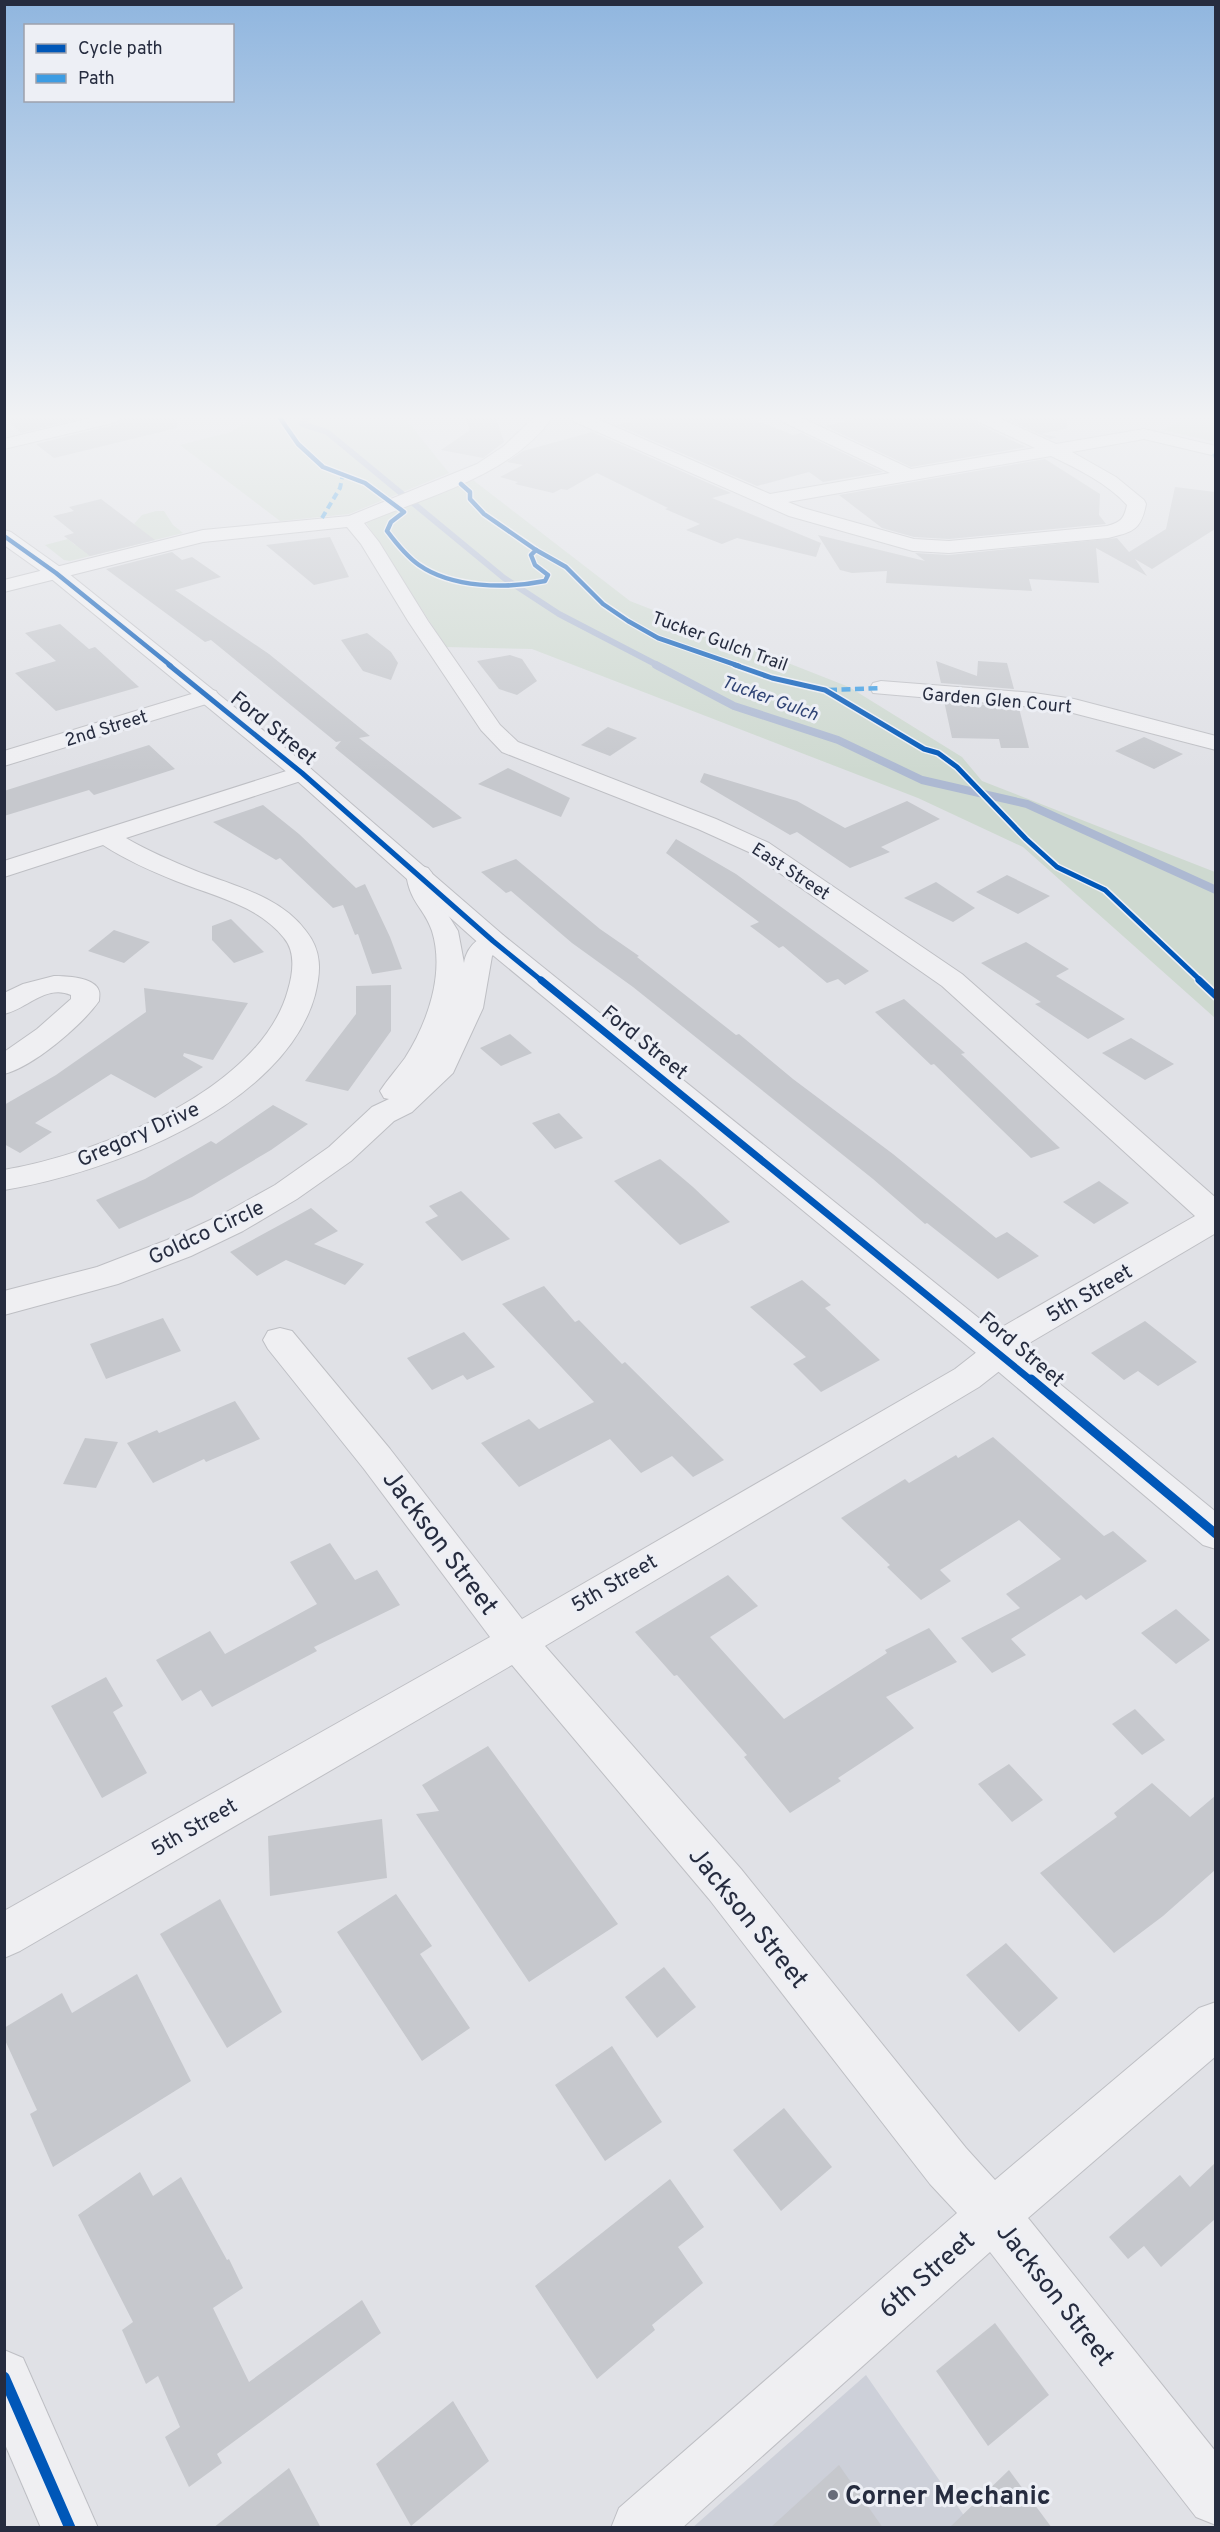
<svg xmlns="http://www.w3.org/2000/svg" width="1220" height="2532" viewBox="0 0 1220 2532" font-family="Overpass,sans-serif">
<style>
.built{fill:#cdd0d9}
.green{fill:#ced9d0}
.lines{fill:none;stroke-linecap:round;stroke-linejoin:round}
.stream-far1{stroke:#adb9d2;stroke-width:6}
.stream{stroke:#adb9d2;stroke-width:8}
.building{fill:#c6c8cd}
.minor-casing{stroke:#bebfc4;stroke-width:2}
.tertiary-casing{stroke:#bebfc4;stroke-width:2}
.minor{fill:#efeff2;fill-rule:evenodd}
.tertiary{fill:#efeff2;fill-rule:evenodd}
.quiet-far1{stroke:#3c9ce3;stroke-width:4;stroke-dasharray:7 4;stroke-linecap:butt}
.quiet{stroke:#3c9ce3;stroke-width:4.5;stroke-dasharray:9 4.5;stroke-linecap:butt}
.cycleway-far4-casing{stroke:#edeff5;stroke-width:7}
.cycleway-far3-casing{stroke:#edeff5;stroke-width:8}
.cycleway-far2-casing{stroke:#edeff5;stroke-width:10}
.cycleway-far1-casing{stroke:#edeff5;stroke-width:13}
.cycleway-casing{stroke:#edeff5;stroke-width:15}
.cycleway-far4{stroke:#0057b8;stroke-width:4.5}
.cycleway-far3{stroke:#0057b8;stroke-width:5}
.cycleway-far2{stroke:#0057b8;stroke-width:7}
.cycleway-far1{stroke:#0057b8;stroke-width:9}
.cycleway{stroke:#0057b8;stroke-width:11}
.poi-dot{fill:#676b79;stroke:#edeff5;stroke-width:2}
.labels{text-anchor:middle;stroke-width:6;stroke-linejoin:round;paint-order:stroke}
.far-street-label{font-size:18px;fill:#262c3f;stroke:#edeff5}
.far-water-label{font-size:18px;font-style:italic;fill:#2f4374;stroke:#edeff5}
.street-label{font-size:21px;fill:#262c3f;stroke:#edeff5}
.near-street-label{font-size:26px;fill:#262c3f;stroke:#edeff5}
.near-poi-label{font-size:26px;font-weight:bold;fill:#262c3f;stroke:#edeff5;text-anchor:start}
</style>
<rect width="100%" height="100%" fill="#e0e1e6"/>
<path class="built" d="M866,2375L972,2527L692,2528Z"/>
<g class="green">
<path d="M246,418H405L449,473L349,514L280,521L180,445L231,432L249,421Z"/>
<path d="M1187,418H1215V442L1163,430Z"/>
<path d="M473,480L630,601L849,687L962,757L982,781L1215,872V1018L1023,847L918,798L532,649L446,647L365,521Z"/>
<path d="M156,511H164L173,525L183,533L70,561L64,560L45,545L68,539L75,545L138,528L134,524L142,515Z"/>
</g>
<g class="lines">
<path class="stream-far1" d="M306,418L302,424L327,432L504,578L559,614L659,666"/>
<path class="stream" d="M656,665L734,706L838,740L922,780L1027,804L1216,890"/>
</g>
<g class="building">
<path d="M4,418H82L21,433Z"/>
<path d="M122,418H176L177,428L54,458L36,444L118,424Z"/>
<path d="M466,418H496L504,442L483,458L441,450L470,430Z"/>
<path d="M643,418H750L793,435L801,433L883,472L823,482L809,472L757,486L617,425Z"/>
<path d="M859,418H975L978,424L1026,447L911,467L825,426Z"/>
<path d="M1004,418H1066L1068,428L1041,434L1057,437L1050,439Z"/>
<path d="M592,432L731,493L712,498L821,543L816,557L737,538L722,544L686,530L700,524L665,509L668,508L597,473L567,490L561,489L553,493L515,484L518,482L500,477L523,465L507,462L523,451Z"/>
<path d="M1045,459L1100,494L1099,515L1106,524L949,539L914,537L882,528L839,495Z"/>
<path d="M1175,487L1215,492V529L1152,569L1135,559L1147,576L1096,548L1099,583L1029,579L1032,591L886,583L887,571L852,573L840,570L818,535L925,561L915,553L949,555L1117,538L1129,552L1166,529Z"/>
<path d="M101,499L155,540L90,556L64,536L74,533L53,516L74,511L69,507Z"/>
<path d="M330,537L349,577L314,585L266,545Z"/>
<path d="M172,552L182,560L192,557L221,577L175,590L269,654L370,736L359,738L462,818L433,828L335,748L341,741L336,742L211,640L205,642L106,569Z"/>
<path d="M60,624L89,649L95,647L139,687L56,711L15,673L56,661L25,633Z"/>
<path d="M367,633L391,652L398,663L391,680L363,671L341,640Z"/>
<path d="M510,655L522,659L537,681L517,695L499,689L477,661Z"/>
<path d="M936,661L977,676L978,661L1007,663L1014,689L941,683Z"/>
<path d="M944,701L1019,708L1029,748H1001L999,739L952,738Z"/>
<path d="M608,727L637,738L610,756L581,745Z"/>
<path d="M1144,737L1183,754L1154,769L1115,751Z"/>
<path d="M149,745L175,769L94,795L89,790L4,816V791Z"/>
<path d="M508,768L570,798L561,817L478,784Z"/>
<path d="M704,773L797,801L845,828L907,801L940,819L881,847L890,852L850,868L797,832L790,835L700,782Z"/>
<path d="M263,805L299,834L356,888L365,884L390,937L402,969L372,974L358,934L355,935L343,905L333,908L280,858L276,860L213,822Z"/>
<path d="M676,839L736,874L869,971L845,985L838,979L827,983L783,946L779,948L750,926L759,922L666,853Z"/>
<path d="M516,859L600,929L639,956L637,957L736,1035L739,1034L793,1079L893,1154L996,1238L1007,1232L1039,1256L998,1279L927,1223L925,1224L873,1179L633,987L572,943L511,891L506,893L481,872Z"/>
<path d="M1007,875L1050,896L1018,914L976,892Z"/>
<path d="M936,882L975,908L953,922L904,898Z"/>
<path d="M231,919L264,952L234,963L212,940V926Z"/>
<path d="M114,930L150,942L124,963L88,951Z"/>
<path d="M1026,942L1069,969L1056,976L1125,1019L1088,1039L1035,1004L1041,1002L981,963Z"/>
<path d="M391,985V1031L348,1091L305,1081L356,1014V986Z"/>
<path d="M144,988L248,1003L213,1060L184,1053L183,1056L203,1067L155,1098L111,1074L35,1123L52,1132L20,1153L4,1144V1105L56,1075L146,1012Z"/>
<path d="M904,999L965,1053L961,1054L1060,1148L1031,1158L934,1064L931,1065L875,1012Z"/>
<path d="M510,1034L532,1053L501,1066L480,1048Z"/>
<path d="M1131,1038L1174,1064L1145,1080L1102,1053Z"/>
<path d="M273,1105L308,1124L271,1150L192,1197L119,1229L96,1200L145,1179L211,1141L216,1144Z"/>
<path d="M559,1113L583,1138L555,1149L532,1123Z"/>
<path d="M660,1159L693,1187L730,1222L680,1245L614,1181Z"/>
<path d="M1099,1181L1129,1203L1094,1224L1063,1202Z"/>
<path d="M461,1191L510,1239L462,1261L425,1222L438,1216L429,1206Z"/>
<path d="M311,1208L338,1231L314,1244L364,1264L345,1285L286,1260L257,1276L230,1252Z"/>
<path d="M802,1280L831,1305L825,1308L880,1360L821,1392L793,1364L806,1357L750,1307Z"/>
<path d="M544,1286L575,1322L579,1320L622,1364L625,1362L724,1460L693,1477L672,1456L641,1473L610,1439L519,1487L481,1443L529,1419L539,1429L594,1402L502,1304Z"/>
<path d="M163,1318L181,1351L106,1379L90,1344Z"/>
<path d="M1145,1321L1197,1362L1158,1386L1138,1371L1124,1380L1091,1353Z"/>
<path d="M464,1332L495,1367L467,1380L463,1375L432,1390L407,1358Z"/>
<path d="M235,1401L260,1439L206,1462L204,1459L153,1483L127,1443L157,1430L159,1433Z"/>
<path d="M993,1437L1104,1536L1113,1531L1147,1561L1086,1600L1081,1595L1011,1639L1026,1655L992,1673L961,1638L1020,1608L1006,1594L1061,1559L1019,1520L940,1570L951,1581L921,1600L887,1567L890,1565L841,1518L905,1479L909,1483L956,1455L958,1458Z"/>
<path d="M85,1438L118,1442L96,1488L63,1484Z"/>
<path d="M330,1543L355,1580L377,1570L400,1605L314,1647L317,1651L212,1707L201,1690L182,1701L156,1660L210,1631L225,1654L317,1604L290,1562Z"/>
<path d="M728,1575L758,1606L710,1637L784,1719L887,1653L885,1650L929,1628L957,1662L886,1697L914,1728L838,1778L841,1781L790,1813L744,1757L747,1755L677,1675L674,1676L635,1632Z"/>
<path d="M1176,1609L1210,1640L1176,1664L1141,1633Z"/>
<path d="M106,1677L123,1706L113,1712L147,1773L102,1798L51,1706Z"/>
<path d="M1135,1709L1165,1740L1142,1755L1112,1724Z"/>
<path d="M488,1746L618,1924L529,1982L416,1814L439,1811L422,1785Z"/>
<path d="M1009,1764L1043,1800L1012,1822L978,1784Z"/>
<path d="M1152,1783L1190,1817L1215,1796V1870L1163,1916L1114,1953L1040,1873L1117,1817L1114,1813Z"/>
<path d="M382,1819L387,1878L270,1896L268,1836Z"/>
<path d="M396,1894L432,1946L420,1954L470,2028L422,2061L337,1932Z"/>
<path d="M220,1899L282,2012L227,2048L160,1934Z"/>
<path d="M1006,1943L1058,1998L1019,2032L966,1975Z"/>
<path d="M664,1967L696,2007L657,2038L625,1997Z"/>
<path d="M137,1974L191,2081L53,2167L30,2114L37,2110L4,2038V2028L62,1993L72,2013Z"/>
<path d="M612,2046L662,2122L605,2161L555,2085Z"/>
<path d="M784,2108L832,2167L781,2211L733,2150Z"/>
<path d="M1215,2163V2219L1161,2267L1144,2246L1128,2259L1109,2237L1180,2175L1190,2187Z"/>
<path d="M140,2172L153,2196L181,2177L227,2260L229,2259L243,2288L213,2308L249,2382L362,2300L381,2333L217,2454L222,2463L189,2487L165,2437L180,2427L158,2376L146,2384L122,2330L133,2322L78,2215Z"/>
<path d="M670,2179L704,2227L678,2247L703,2283L652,2325L655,2330L597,2379L535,2286Z"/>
<path d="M995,2323L1049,2395L988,2446L936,2371Z"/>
<path d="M453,2401L489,2461L411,2526L376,2464Z"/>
<path d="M839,2465L883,2528H770Z"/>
<path d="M289,2468L321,2528H213Z"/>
<path d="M1009,2470L1052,2528H949Z"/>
</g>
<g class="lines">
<g class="minor-casing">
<g id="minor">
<path d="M91,418H120L117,422L4,449V439Z"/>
<path d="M533,418H552C511,476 426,497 364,523L379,542L428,621L500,725L518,742L716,819L769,843L962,974L1216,1198V1233L1026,1345L1011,1362L979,1387L545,1646L741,1869L966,2148L995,2180L1199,2008L1216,2002V2056L1028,2218L1216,2452V2525L1196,2517L990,2252L682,2528H611L619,2508L957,2213L930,2184L709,1899L512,1665L20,1951L4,1958V1911L490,1637L364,1469L268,1349L263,1340L268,1331L280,1328L292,1331L390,1449L522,1619L955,1369L987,1344L1002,1327L1195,1216L942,986L751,853L698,829L502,752L481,730L408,621L361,544L347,527L203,542L4,592V580L203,530L349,516L477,464L504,446Z"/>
<path d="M572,418H595L770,494L890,473L783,422L781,418H802L911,469L1035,448L979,422L977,418H999L1056,444L1144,429L1216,446V456L1144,439L1072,452L1116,477L1144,500L1146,504C1141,531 1132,532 1108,538L949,553L913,551L789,516L575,422ZM1051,456C1078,469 1107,483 1127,505C1124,519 1121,522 1107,526L949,541L914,539L803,508L788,502Z"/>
<path d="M881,681L1034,693L1074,699L1216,736V750L1073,713L1034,707L873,693L870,688L873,683Z"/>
<path d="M208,689L216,691L219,696L216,701L4,766V751Z"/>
<path d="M302,766L310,768L314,773L310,778L126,838C148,851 172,861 196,871C234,886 280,896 306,931C322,951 321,971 315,995C284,1107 108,1173 4,1190V1170C98,1154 261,1090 288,990C293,973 296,952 284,938C258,905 213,896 176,881C151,871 126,860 103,845L4,877V861Z"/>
<path d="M419,865L428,868L432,873L437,897L458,931L464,963C467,944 484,931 503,935L506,941L492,956L483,1008L453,1073L412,1112L394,1121L351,1161L297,1199L243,1231L191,1256L118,1284L4,1315V1291L97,1267L167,1240L221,1215L275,1185L329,1147L372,1107L389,1099L384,1098L380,1091C388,1079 397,1069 405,1058C428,1022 445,973 432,931C424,907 410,904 406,873L410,868Z"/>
<path d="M54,976C65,976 95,977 99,991C100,994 99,998 99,1001C82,1025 33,1067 4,1074V1052L37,1029L71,999V995C46,984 27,1009 4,1014V993L23,984Z"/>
</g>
</g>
<g class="tertiary-casing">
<g id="tertiary">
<path d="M4,530L11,532L63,569L310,768L503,935L1011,1344L1216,1512V1549L1203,1545L987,1362L483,947L294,778L49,577L4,545Z"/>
<path d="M4,2350L23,2358L98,2528H41L4,2442Z"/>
</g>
</g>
<use href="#minor" class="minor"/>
<use href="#tertiary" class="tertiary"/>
<g class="quiet-far1">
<path d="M1213,456L1216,455"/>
<path d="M322,518L340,488L343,474"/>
</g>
<path class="quiet" d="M828,690L881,688"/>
<g class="cycleway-far4-casing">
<g id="cycleway-far4">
<path d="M280,418L298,444L323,467L365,483L404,512L391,522L387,531C396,543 406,556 419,565C452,588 506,589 545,581L548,575L535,565L531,555L536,550"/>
<path d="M461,484L470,492V499L484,514L536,550L566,567L603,604L628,621L658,638L739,666"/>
<path d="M4,536L56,573L171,666"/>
</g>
</g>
<g class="cycleway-far3-casing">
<g id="cycleway-far3">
<path d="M169,665L302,773L493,941L542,981"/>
<path d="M735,665L772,678L825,690L924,749L938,753L957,767L1026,839L1057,867L1105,890L1201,981"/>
</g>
</g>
<g class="cycleway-far2-casing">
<g id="cycleway-far2">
<path d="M541,980L1032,1381"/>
<path d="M1199,980L1216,996"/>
</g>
</g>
<g class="cycleway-far1-casing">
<path id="cycleway-far1" d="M1031,1379L1216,1534"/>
</g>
<g class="cycleway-casing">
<path id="cycleway" d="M4,2377L70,2528"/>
</g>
<use href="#cycleway-far4" class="cycleway-far4"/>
<use href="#cycleway-far3" class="cycleway-far3"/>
<use href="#cycleway-far2" class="cycleway-far2"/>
<use href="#cycleway-far1" class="cycleway-far1"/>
<use href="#cycleway" class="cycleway"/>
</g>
<linearGradient id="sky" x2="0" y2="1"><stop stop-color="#90b6df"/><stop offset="0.54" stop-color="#f1f2f4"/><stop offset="1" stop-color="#f1f2f4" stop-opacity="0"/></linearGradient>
<rect width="1220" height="772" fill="url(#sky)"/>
<circle class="poi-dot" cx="833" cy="2495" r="6"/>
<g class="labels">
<g class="far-street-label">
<text transform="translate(720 641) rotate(20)" y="6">Tucker Gulch Trail</text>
<text transform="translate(997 700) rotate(5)" y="6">Garden Glen Court</text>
<text transform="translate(106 728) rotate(-17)" y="6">2nd Street</text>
<text transform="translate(791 871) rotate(33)" y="6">East Street</text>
</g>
<g class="far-water-label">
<text transform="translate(770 698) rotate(20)" y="6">Tucker Gulch</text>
</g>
<g class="street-label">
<text transform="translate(274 728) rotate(39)" y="7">Ford Street</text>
<text transform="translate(645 1042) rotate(39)" y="7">Ford Street</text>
<text transform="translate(138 1134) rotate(-24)" y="7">Gregory Drive</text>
<text transform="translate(206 1232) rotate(-25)" y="7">Goldco Circle</text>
<text transform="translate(1089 1293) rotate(-30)" y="7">5th Street</text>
<text transform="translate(1022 1349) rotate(40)" y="7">Ford Street</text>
<text transform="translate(614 1583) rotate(-30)" y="7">5th Street</text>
<text transform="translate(194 1827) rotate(-30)" y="7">5th Street</text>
</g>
<g class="near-street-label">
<text transform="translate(441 1542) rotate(53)" y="9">Jackson Street</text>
<text transform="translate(749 1917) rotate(51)" y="9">Jackson Street</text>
<text transform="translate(926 2274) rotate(-41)" y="9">6th Street</text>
<text transform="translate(1056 2294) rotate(52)" y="9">Jackson Street</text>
</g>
<g class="near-poi-label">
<text x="845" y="2504">Corner Mechanic</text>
</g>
</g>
<rect width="1220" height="2532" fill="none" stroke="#262c3f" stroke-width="12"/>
<rect x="24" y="24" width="210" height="78" fill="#edeff5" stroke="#9da1ac" stroke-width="1.5"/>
<rect x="36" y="44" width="30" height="9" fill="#0057b8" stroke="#9da1ac" stroke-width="1.5"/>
<text x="78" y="54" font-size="18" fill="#262c3f">Cycle path</text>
<rect x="36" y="74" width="30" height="9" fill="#3c9ce3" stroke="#9da1ac" stroke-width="1.5"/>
<text x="78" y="84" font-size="18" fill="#262c3f">Path</text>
</svg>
